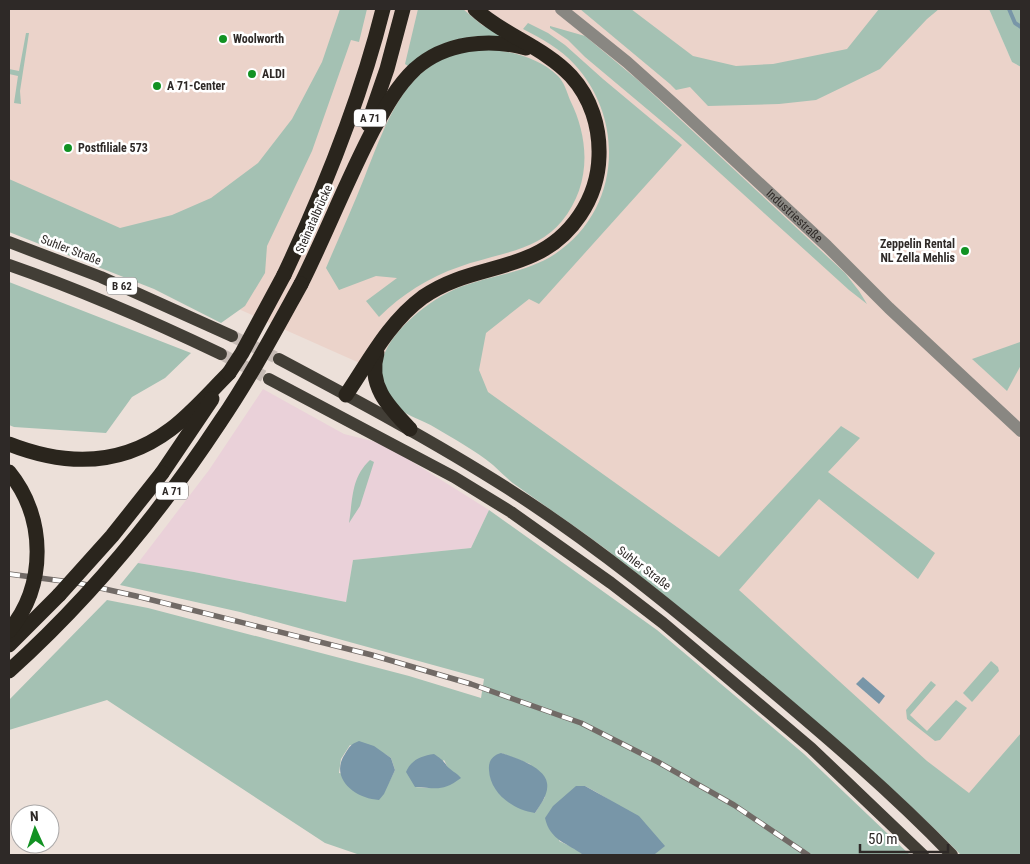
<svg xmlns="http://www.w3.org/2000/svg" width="1030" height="864" viewBox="0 0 1030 864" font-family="'Roboto Condensed',sans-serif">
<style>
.commercial{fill:#ead1d9}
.industrial{fill:#ebd3ca}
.green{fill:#a4c1b3;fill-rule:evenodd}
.water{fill:#7896a8}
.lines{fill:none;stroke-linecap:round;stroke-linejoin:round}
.stream{stroke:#7896a8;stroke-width:4}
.major-tunnel{stroke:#c6bbb5;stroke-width:12;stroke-dasharray:12 6;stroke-linecap:butt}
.minor{stroke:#898782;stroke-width:12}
.major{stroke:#423e36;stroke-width:12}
.highway{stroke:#2a251d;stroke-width:15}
.rail-casing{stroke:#716a66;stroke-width:5.5}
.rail{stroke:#fff;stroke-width:4;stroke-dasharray:11;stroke-linecap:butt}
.highway-bridge{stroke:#2a251d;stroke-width:15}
.poi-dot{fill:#129223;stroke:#fff;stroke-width:2}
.labels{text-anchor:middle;stroke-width:5;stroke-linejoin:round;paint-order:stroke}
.shield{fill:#fff;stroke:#6d6968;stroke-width:1}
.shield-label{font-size:11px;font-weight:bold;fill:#2e2927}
.poi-label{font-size:12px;font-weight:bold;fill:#2e2927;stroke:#fff;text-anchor:start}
.street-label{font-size:12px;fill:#2e2927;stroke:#fff}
</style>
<rect width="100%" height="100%" fill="#ece0d9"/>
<path class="commercial" d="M263,389L344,434L384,444L489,510L471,548L353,560L346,602L194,572L138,563L209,470Z"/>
<path class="industrial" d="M9,9H989L1012,62L1021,67V855L427,393L43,222L9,211Z"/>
<g class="green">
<path d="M340,9H367L359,42L351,40L312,151L267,246L265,273L245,306L221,323L154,289L9,232V179L120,228L172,215L211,198L258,163L292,119L322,62Z"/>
<path d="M418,9H463L482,25L500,34V37C465,33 433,43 408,66L405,64Z"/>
<path d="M580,9H631L693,56L736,66L773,64L847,49L879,9H939L927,19L880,69L816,100L779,104L708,106L690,87L676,90L670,84Z"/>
<path d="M989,9H1021V67L1012,62Z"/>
<path d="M528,23L548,33L565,45L603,79L682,145L539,304L529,299L486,333L479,370L488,392L719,557L841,426L860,438L828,472L935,553L918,579L819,499L739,590L927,761L969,793L1021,733V855H961C904,797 843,745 782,693C730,650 678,605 625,564C590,536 553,512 517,486C508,480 501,472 493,465C476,451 454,439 434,427C419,418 396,413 387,396C385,393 385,388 384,384C383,378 380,371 381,365C387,332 430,299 460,287C491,275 526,273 555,254C620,211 626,121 575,65C561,49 542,39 523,29Z"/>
<path d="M550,26L585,36L639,81L845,273L859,291L867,304L849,290L678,135L585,57L568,40L550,28Z"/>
<path d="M26,33H29L20,91L21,104L14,103L18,76L9,74V69L19,71Z"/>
<path d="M488,49C514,52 539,58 558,76C564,82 567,92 570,100C590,140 591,185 562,221C537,252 493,254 459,267C429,277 401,295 379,317L366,301L397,278L376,276L339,290L326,268C339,237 353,207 365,176C386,125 404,63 466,51C473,50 481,50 488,49Z"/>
<path d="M9,282L191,353L165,378L132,397L106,433L14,427L9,425Z"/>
<path d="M1020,342H1021V365L1007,391L972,359Z"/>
<path d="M370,460L374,462L360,506L349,523C353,498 351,478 370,460Z"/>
<path d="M489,510L657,630L804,754L910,855H654L664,846C642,820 615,802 585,786L559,841L576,849L583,855H360L325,843L107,700L9,730V700L107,600L148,608L409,676L481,698L484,679L240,612L120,585L138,563L194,572L346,602L353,560L471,548ZM350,745L385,754L391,758L395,770L389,782L339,773L341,759ZM501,753L530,764L545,797L535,813ZM444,760L448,768L428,788L415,787Z"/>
<path d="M991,661L998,667L999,671L972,702L963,693Z"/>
<path d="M931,681L936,685L910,715L927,731L956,700L967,708L940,740L935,741L907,719L906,710Z"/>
</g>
<g class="water">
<path d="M863,677L885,696L879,704L856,684Z"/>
<path d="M359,741L374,746L391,758L395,770L384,794L379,800C355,799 329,778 345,754C349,747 351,744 359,741Z"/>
<path d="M501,753C514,757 545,767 547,783C549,794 540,805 535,813C513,810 490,793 489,770C488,761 493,755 501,753Z"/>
<path d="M434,754C440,758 443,760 447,766C450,770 457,773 461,778C442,792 437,788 415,787L406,772C411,760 421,756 434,754Z"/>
<path d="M576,786H585L639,816L665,846L654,855H583C568,843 550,841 545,818L553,806Z"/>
</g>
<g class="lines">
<path class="stream" d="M1009,9L1015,23L1021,27"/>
<g class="major-tunnel">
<path d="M232,336L279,359"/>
<path d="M221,354L269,379"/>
</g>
<path class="minor" id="s1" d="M561,9L627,62L675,105L827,246L889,308L1021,431"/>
<g class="major">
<path d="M9,242L101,277L232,336"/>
<path d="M9,265C81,290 152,321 221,354"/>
<path d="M279,359C356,400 433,441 507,488C595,544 675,610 755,677C823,734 890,791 952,855"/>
<path d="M269,379L454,477L511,512L611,583L663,623L811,748L923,855"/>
</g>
<g class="highway">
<path d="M368,124L387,69L403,9"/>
<path d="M284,275C324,190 360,101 383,9"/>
<path d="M301,284C326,234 346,182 372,132C384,110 396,87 415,69C445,42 489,38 526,48"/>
<path d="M377,353C367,386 390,408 410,429"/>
<path d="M346,395C369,361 389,322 423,297C459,272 496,272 533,255C571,238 598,199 599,156C600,127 591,98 571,76C544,47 503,35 475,9"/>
<path d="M9,444C65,466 121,467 171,429C192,413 210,392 229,373"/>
<path d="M162,473L212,399"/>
<path d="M9,645L59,595"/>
</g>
<g class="rail-casing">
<path id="rail" d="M9,574L78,583L136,596L372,655L471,684L581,723L658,762L734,805L808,855"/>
</g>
<use href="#rail" class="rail"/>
<g class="highway-bridge">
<path d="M229,373L242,353L284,275"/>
<path d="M9,472C46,517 47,585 9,631"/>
<path d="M59,595L112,536L162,473"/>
<path d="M9,671C90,598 160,513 220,422C250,378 275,331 301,284"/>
</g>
</g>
<g class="poi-dot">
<circle cx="223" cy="39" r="5"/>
<circle cx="252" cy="74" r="5"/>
<circle cx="157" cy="86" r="5"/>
<circle cx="68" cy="148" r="5"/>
<circle cx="965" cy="251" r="5"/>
</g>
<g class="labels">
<g class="shield">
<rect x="354" y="109.5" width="32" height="17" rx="4"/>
<rect x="107" y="277.5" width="30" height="17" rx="4"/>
<rect x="156" y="482.5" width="32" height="17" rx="4"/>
</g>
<g class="shield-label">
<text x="370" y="122">A 71</text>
<text x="122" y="290">B 62</text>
<text x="172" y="495">A 71</text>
</g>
<g class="poi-label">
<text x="233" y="43">Woolworth</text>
<text x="262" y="78">ALDI</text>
<text x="167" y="90">A 71-Center</text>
<text x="78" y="152">Postfiliale 573</text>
<text x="955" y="248" text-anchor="end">Zeppelin Rental<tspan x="955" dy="14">NL Zella Mehlis</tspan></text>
</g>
<g class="street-label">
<text dy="4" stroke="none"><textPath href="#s1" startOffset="312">Industriestraße</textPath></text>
<text transform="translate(314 219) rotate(-66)" y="4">Steinatalbrücke</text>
<text transform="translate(71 250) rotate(21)" y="4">Suhler Straße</text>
<text transform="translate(644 568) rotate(37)" y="4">Suhler Straße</text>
</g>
</g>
<rect width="1030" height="864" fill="none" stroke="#2e2927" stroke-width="20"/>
<g transform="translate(35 829) rotate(357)"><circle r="24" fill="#ffffff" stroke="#aba9a9"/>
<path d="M0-4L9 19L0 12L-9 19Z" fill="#129223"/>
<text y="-8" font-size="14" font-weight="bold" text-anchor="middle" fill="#2e2927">N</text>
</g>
<path d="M860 844v8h88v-8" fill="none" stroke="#2e2927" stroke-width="2.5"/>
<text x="868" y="844" font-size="15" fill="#2e2927" stroke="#ffffff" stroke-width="4" paint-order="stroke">50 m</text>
</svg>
